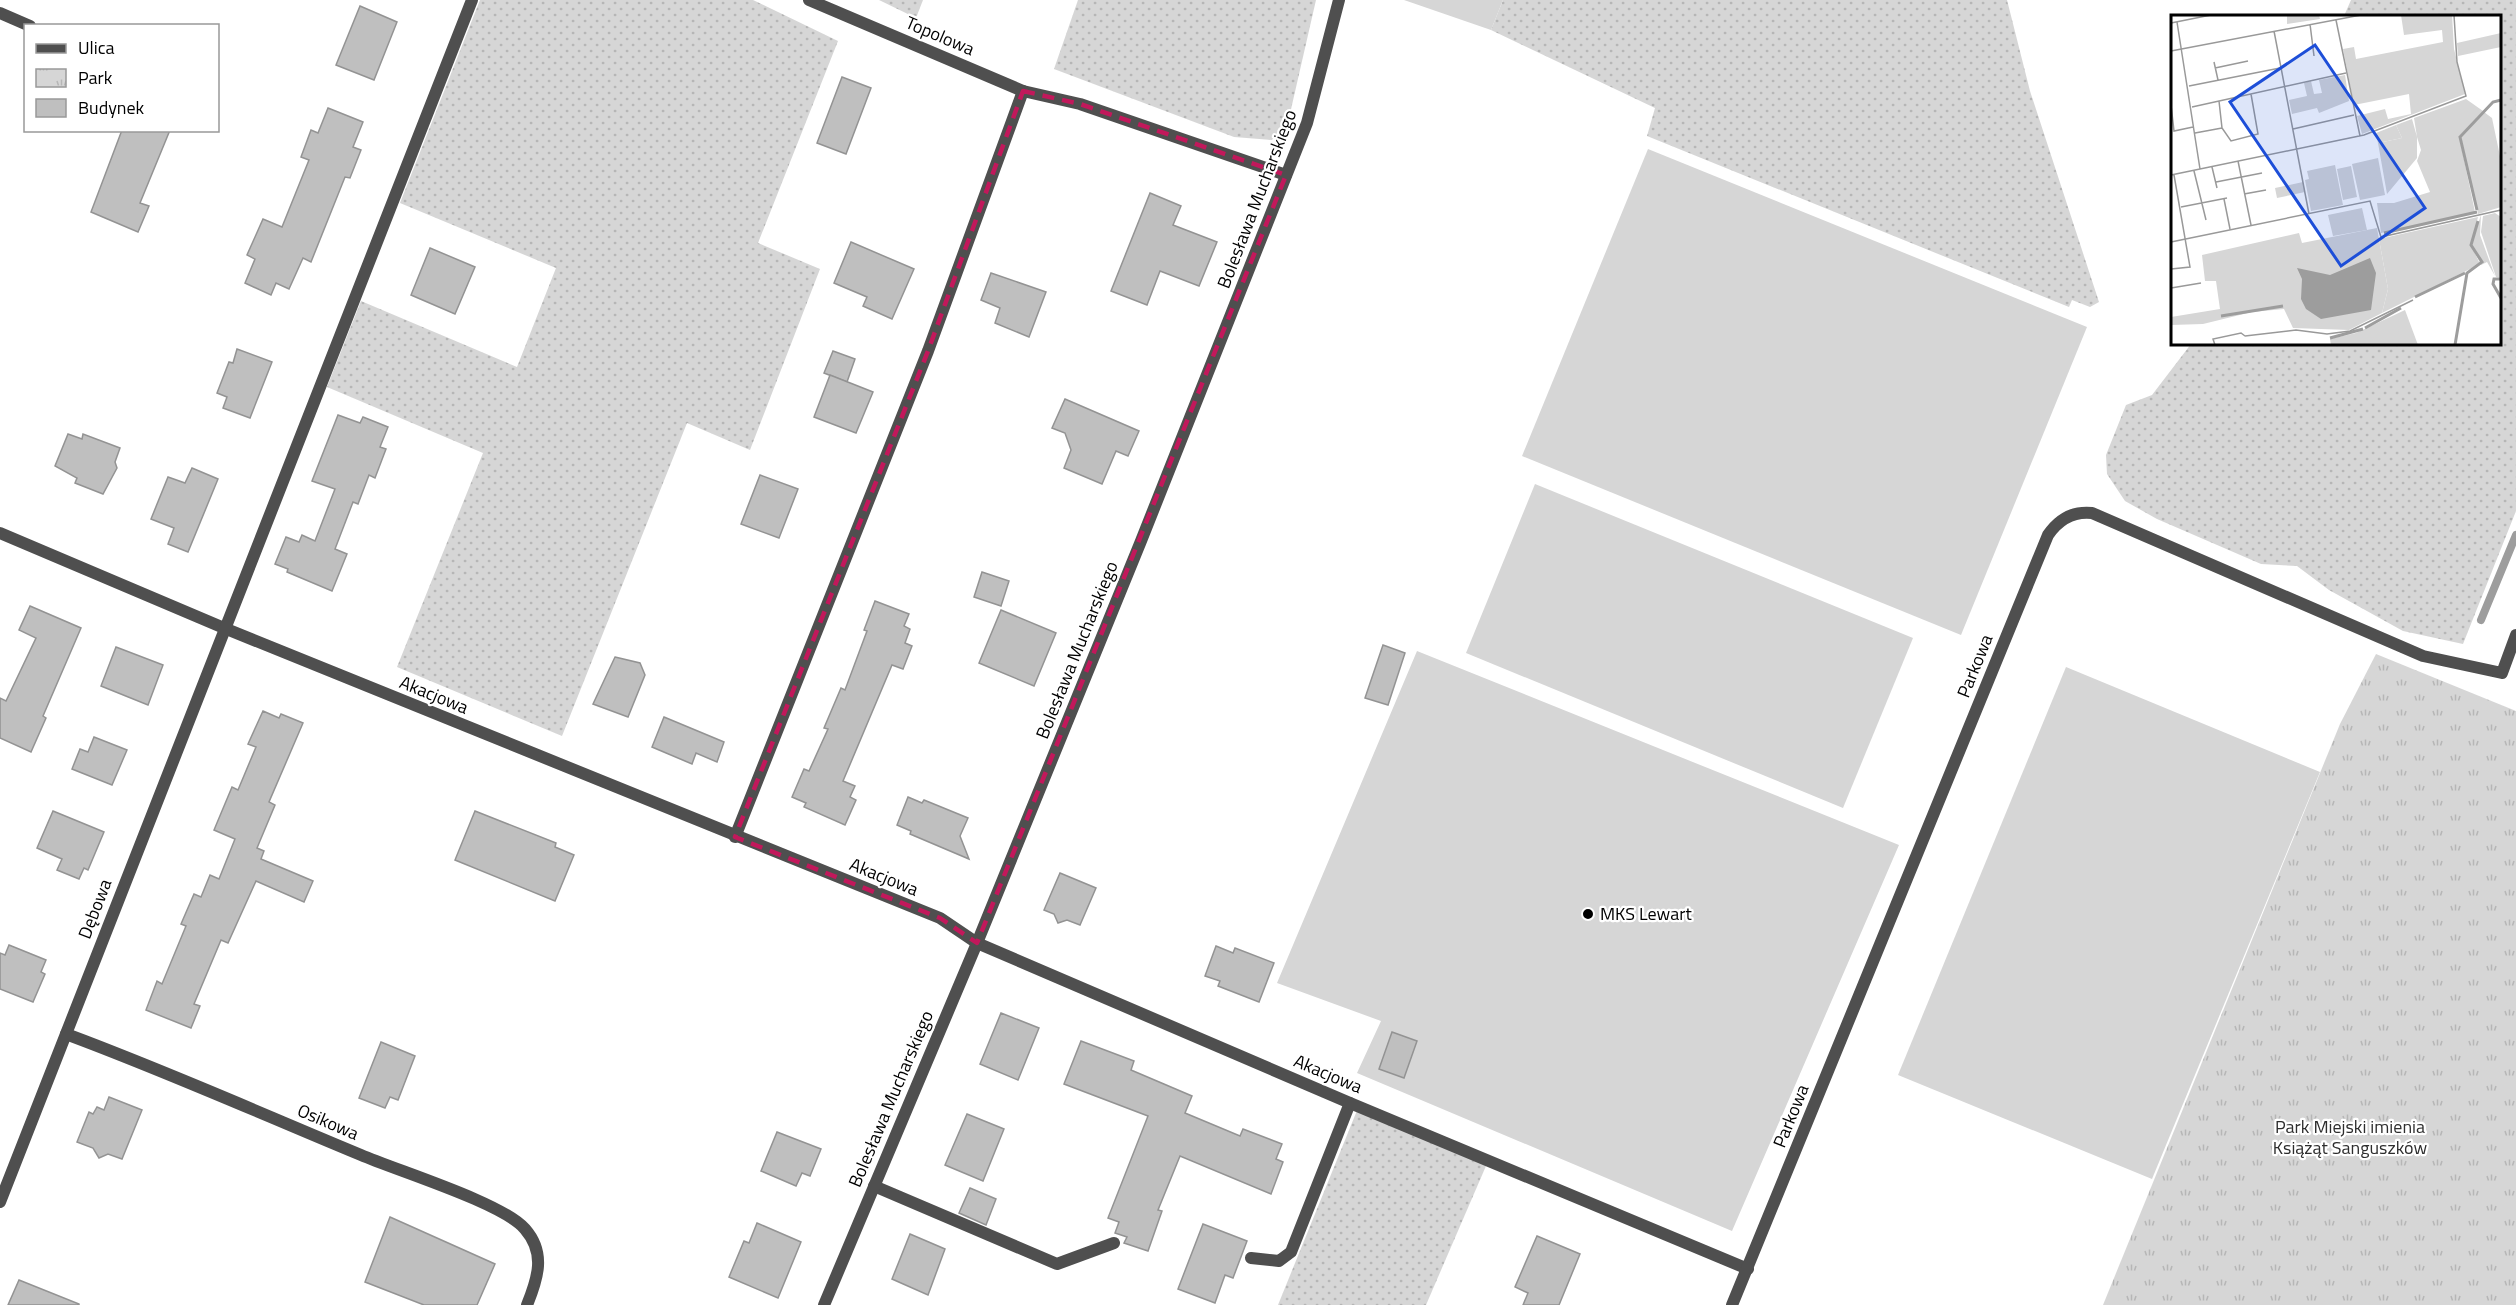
<svg xmlns="http://www.w3.org/2000/svg" width="2516" height="1305" viewBox="0 0 2516 1305" font-family="'Titillium Web',sans-serif">
<style>
.grass{fill:url(#grass-dots)}
.park{fill:url(#park-tufts)}
.garden{fill:#d6d6d6}
.lines{fill:none;stroke-linecap:round;stroke-linejoin:round}
.stream{stroke:#9d9d9d;stroke-width:8}
.building{fill:#bfbfbf;stroke:#939393;stroke-width:1.5}
.service{stroke:#4f4f4f;stroke-width:12}
.minor{stroke:#4f4f4f;stroke-width:12}
.marked{fill:none;stroke:#c2185b;stroke-width:4.5;stroke-dasharray:12 8;stroke-linejoin:round}
.poi-dot{fill:#000;stroke:#fff;stroke-width:2}
.labels{text-anchor:middle;stroke-width:4.5;stroke-linejoin:round;paint-order:stroke}
.street-label{font-size:18px;fill:#000;stroke:#fff}
.poi-label{font-size:18px;fill:#000;stroke:#fff;text-anchor:start}
.park-label{font-size:18px;fill:#2d2d2d;stroke:#fff}
.inset-river{fill:none;stroke:#9d9d9d;stroke-width:3}
.inset-road{fill:none;stroke:#999;stroke-width:1.5}
.view{fill:#1d4ed8;fill-opacity:0.15;stroke:#1d4ed8;stroke-width:3}
.inset-edge{fill:none;stroke:#000;stroke-width:3}
</style>
<defs>
<pattern id="grass-dots" width="8" height="8" patternUnits="userSpaceOnUse" patternTransform="scale(1.5)"><rect width="8" height="8" fill="#d6d6d6"/><path d="M2 2h.1M6 6h.1" fill="none" stroke="#b6b6b6" stroke-width="1.8" stroke-linecap="round"/></pattern>
<pattern id="park-tufts" width="24" height="20" patternUnits="userSpaceOnUse" patternTransform="scale(1.5)"><rect width="24" height="20" fill="#d6d6d6"/><path d="M3 7l-1-3M5 7V3M7 7l1-3M15 17l-1-3M17 17v-4M19 17l1-3" fill="none" stroke="#b6b6b6"/></pattern>
</defs>
<rect width="100%" height="100%" fill="#fff"/>
<g class="grass">
<path d="M480,0H753L838,41L758,243L820,269L750,450L687,423L562,736L397,667L483,453L327,387L361,301L517,367L556,268L400,203Z"/>
<path d="M879,0H923L916,18Z"/>
<path d="M1078,0H1316L1289,118L1272,140L1234,137L1054,69Z"/>
<path d="M1503,0H2007L2030,91L2099,302L2090,307L2072,300L2069,307L1647,136L1655,108L1491,30Z"/>
<path d="M2351,0H2516V511L2463,644L2403,631L2329,590L2297,566L2261,564L2157,519L2125,501L2107,474L2106,455L2126,405L2152,395L2191,344H2500V16H2344Z"/>
<path d="M1358,1108L1489,1159L1426,1305H1278Z"/>
</g>
<path class="park" d="M2376,654L2516,711V1305H2103L2340,724Z"/>
<g class="garden">
<path d="M1404,0H1503L1491,30Z"/>
<path d="M1648,149L2087,327L1961,635L1522,456Z"/>
<path d="M1535,484L1913,638L1843,808L1466,653Z"/>
<path d="M1417,651L1899,845L1732,1231L1357,1073L1381,1021L1277,983Z"/>
<path d="M2066,667L2320,772L2152,1179L1898,1075Z"/>
</g>
<g class="lines">
<path class="stream" d="M2481,620L2516,535"/>
</g>
<g class="building">
<path d="M360,6L397,22L374,80L336,65Z"/>
<path d="M842,77L871,88L846,154L817,143Z"/>
<path d="M328,108L363,122L353,147L361,150L350,178L345,177L311,262L303,258L289,289L276,283L271,295L245,283L255,259L247,255L263,219L282,227L309,160L301,157L311,130L318,133Z"/>
<path d="M122,130H170L140,203L149,206L138,232L91,212Z"/>
<path d="M1150,193L1181,206L1173,225L1217,242L1199,286L1160,271L1147,305L1111,291Z"/>
<path d="M851,242L914,269L892,319L863,306L867,297L834,283Z"/>
<path d="M430,248L475,267L455,314L411,295Z"/>
<path d="M991,273L1046,292L1029,337L995,323L1000,308L981,300Z"/>
<path d="M237,349L272,362L250,418L223,408L227,397L217,393L229,362L233,363Z"/>
<path d="M833,351L855,359L847,382L824,373Z"/>
<path d="M830,375L873,392L856,433L814,417Z"/>
<path d="M1065,399L1139,431L1128,456L1116,451L1102,484L1064,468L1071,450L1065,433L1052,428Z"/>
<path d="M338,415L360,423L363,417L388,427L380,447L386,449L375,478L369,475L358,504L353,502L335,549L347,554L332,591L287,572L288,569L275,564L286,537L299,542L302,535L315,541L335,489L312,481Z"/>
<path d="M68,434L82,439L83,434L120,448L115,462L117,468L103,494L75,483L77,478L55,466Z"/>
<path d="M192,468L218,479L188,552L168,544L174,528L151,519L168,477L185,483Z"/>
<path d="M760,475L798,489L779,538L741,524Z"/>
<path d="M982,572L1009,581L1001,606L974,597Z"/>
<path d="M875,601L909,614L904,626L910,629L905,643L912,646L903,669L892,665L843,781L855,786L850,797L856,800L845,825L804,807L806,803L792,797L804,769L809,771L828,729L824,728L841,688L845,690L867,631L864,630Z"/>
<path d="M30,606L81,628L43,716L46,718L31,752L0,738V698L6,701L36,638L19,630Z"/>
<path d="M1001,610L1056,633L1034,686L979,663Z"/>
<path d="M1383,645L1405,653L1388,705L1365,698Z"/>
<path d="M116,647L163,665L148,705L101,686Z"/>
<path d="M615,657L640,663L645,675L628,717L593,704Z"/>
<path d="M263,711L279,718L281,714L303,723L269,802L275,805L257,848L264,851L261,859L313,881L304,902L256,881L228,943L221,940L194,1004L200,1006L191,1028L146,1010L157,981L162,984L186,926L181,924L194,894L201,897L210,875L219,879L235,839L214,830L232,787L238,790L256,747L248,744Z"/>
<path d="M664,717L724,742L717,762L696,753L692,764L652,747Z"/>
<path d="M94,737L127,750L112,785L72,769L80,749L88,752Z"/>
<path d="M908,797L922,803L924,800L968,818L960,836L969,859L910,834L911,831L897,825Z"/>
<path d="M53,811L104,832L88,870L84,868L79,879L57,870L62,859L37,848Z"/>
<path d="M475,811L556,843L555,847L574,855L555,901L455,860Z"/>
<path d="M1060,873L1096,888L1080,925L1067,920L1058,923L1054,914L1044,910Z"/>
<path d="M9,945L46,960L41,972L45,974L33,1002L0,989V953L5,955Z"/>
<path d="M1216,946L1233,953L1235,948L1274,963L1259,1002L1218,986L1220,981L1205,976Z"/>
<path d="M1001,1013L1039,1028L1018,1080L980,1064Z"/>
<path d="M1392,1032L1417,1041L1404,1078L1379,1069Z"/>
<path d="M1081,1041L1134,1061L1131,1070L1192,1096L1185,1113L1240,1136L1243,1129L1282,1144L1276,1159L1283,1162L1271,1194L1180,1156L1158,1210L1162,1211L1148,1251L1124,1243L1127,1237L1115,1233L1119,1222L1108,1218L1148,1116L1064,1084Z"/>
<path d="M381,1042L415,1056L398,1100L390,1097L385,1108L359,1098Z"/>
<path d="M109,1097L142,1110L122,1159L108,1154L99,1158L93,1148L77,1142L89,1112L93,1114L97,1107L104,1110Z"/>
<path d="M967,1114L1004,1129L983,1181L945,1165Z"/>
<path d="M777,1132L821,1149L810,1176L802,1173L796,1186L761,1171Z"/>
<path d="M970,1188L996,1199L986,1225L959,1213Z"/>
<path d="M390,1217L495,1264L477,1305H424L365,1282Z"/>
<path d="M757,1223L801,1242L778,1298L729,1277L744,1241L749,1243Z"/>
<path d="M1203,1224L1247,1241L1233,1278L1225,1275L1215,1303L1178,1289Z"/>
<path d="M910,1234L945,1249L928,1295L892,1279Z"/>
<path d="M1537,1236L1580,1254L1559,1305H1523L1528,1293L1515,1287Z"/>
<path d="M19,1280L79,1304V1305H8Z"/>
</g>
<g class="lines">
<g class="service">
<path d="M874,1186L1057,1264L1114,1243"/>
<path d="M1251,1258L1279,1261L1291,1252L1350,1103"/>
</g>
<g class="minor">
<path d="M809,0L1023,91L1080,104L1286,175"/>
<path d="M0,13L30,26"/>
<path d="M0,533L224,628L940,918L977,943L1350,1103L1748,1269"/>
<path d="M735,837L928,351L1023,91"/>
<path d="M66,1034C166,1071 262,1114 361,1155C398,1171 503,1203 525,1229C546,1253 538,1278 527,1305"/>
<path d="M0,1202L472,0"/>
<path d="M824,1305L977,943L1141,541L1307,123L1339,0"/>
<path d="M1732,1305L2048,535C2059,519 2073,511 2092,513L2423,656L2502,673L2516,635"/>
</g>
</g>
<path class="marked" d="M1023,91L1080,104L1286,175L977,943L940,918L735,837L928,351Z"/>
<circle class="poi-dot" cx="1588" cy="914" r="6"/>
<g class="labels">
<g class="street-label">
<text transform="translate(940 36) rotate(23)" y="6">Topolowa</text>
<text transform="translate(1257 199) rotate(-69)" y="6">Bolesława Mucharskiego</text>
<text transform="translate(1077 650) rotate(-68)" y="6">Bolesława Mucharskiego</text>
<text transform="translate(1975 666) rotate(-68)" y="6">Parkowa</text>
<text transform="translate(434 695) rotate(22)" y="6">Akacjowa</text>
<text transform="translate(884 877) rotate(22)" y="6">Akacjowa</text>
<text transform="translate(95 909) rotate(-69)" y="6">Dębowa</text>
<text transform="translate(1328 1074) rotate(23)" y="6">Akacjowa</text>
<text transform="translate(891 1099) rotate(-67)" y="6">Bolesława Mucharskiego</text>
<text transform="translate(1791 1116) rotate(-68)" y="6">Parkowa</text>
<text transform="translate(328 1122) rotate(23)" y="6">Osikowa</text>
</g>
<g class="poi-label">
<text x="1600" y="920">MKS Lewart</text>
</g>
<g class="park-label">
<text x="2350" y="1133">Park Miejski imienia<tspan x="2350" dy="21">Książąt Sanguszków</tspan></text>
</g>
</g>
<g transform="translate(2171 15)">
<rect width="330" height="330" fill="#fff"/>
<path d="M116,0H148L149,4L116,9ZM230,0H281L283,34L294,79L191,119L186,101L214,94L217,104L240,99L238,79L183,90L172,34L183,32L185,44L272,27L271,15L233,20ZM174,60L178,86L148,98L146,93L121,99L118,85L136,81L133,68L140,66L143,79L151,78L148,65ZM295,84L312,96L288,121L304,197L210,218L206,188H223L259,177L246,146L250,135L246,122V143L216,179L207,128L231,123L225,110L241,104L246,122L243,103ZM313,97L321,103L330,146V192L307,199L290,122ZM132,167L134,177L106,183L104,173ZM324,198L330,202V263L325,262L310,217L312,201ZM310,200L309,220L324,261L316,247L310,250L300,229Z" fill="#d6d6d6"/>
<path d="M330,18V32L287,41L286,28Z" fill="#d6d6d6"/>
<path d="M206,213L217,274L211,298L178,315L122,313L113,294L81,297L32,309L0,310V302L49,294L45,266H34L31,240L128,218L131,228Z" fill="#d6d6d6"/>
<path d="M225,110L231,123L207,128L205,118ZM207,143L214,180L189,185L181,149ZM164,150L172,190L140,196L134,165L138,164L136,156ZM180,151L186,182L172,185L166,154ZM191,193L196,215L162,221L157,200ZM307,202L300,230L309,249L211,298L217,274L208,224ZM234,295L247,330H160L159,324L185,318Z" fill="#d6d6d6"/>
<path d="M199,243L205,258L200,295L150,304L135,294L130,284L131,264L126,253L159,260Z" fill="#9d9d9d"/>
<path class="inset-river" d="M306,195L289,122L322,87L330,85M213,218L306,197M330,264H323L322,269L330,283M244,282L294,258M50,301L112,291M194,313L230,293M159,323L192,314M284,330L296,258L311,247L300,230L307,206"/>
<path class="inset-road" d="M165,5L189,121M6,7L29,154M0,8L40,0M139,9L143,41M103,16L138,199M0,36L190,0M43,47L47,65M44,53L77,46M18,71L109,53M48,86L51,113L60,126L87,119L80,79M0,90L3,116L22,112M21,92L175,58M122,114L183,100M24,118L51,113M67,146L80,210M41,152L46,173M23,156L35,205M0,160L193,120L295,81L286,47L283,0M45,167L91,158M73,179L95,175M53,184L59,214M10,192L56,183M0,227L199,186L210,222L330,195M0,254L19,252L3,160M0,273L30,268M74,321L125,315L156,319L179,316L242,285M44,330L42,324L70,318L74,321"/>
<path class="view" d="M144,30L254,193L170,251L59,87Z"/>
<rect width="330" height="330" class="inset-edge"/>
</g>
<rect x="24" y="24" width="195" height="108" fill="#ffffff" stroke="#999999" stroke-width="1.5"/>
<rect x="36" y="44" width="30" height="9" fill="#4f4f4f" stroke="#999999" stroke-width="1.5"/>
<text x="78" y="54" font-size="18" fill="#000000">Ulica</text>
<rect x="36" y="69" width="30" height="18" fill="url(#park-tufts)" stroke="#999999" stroke-width="1.5"/>
<text x="78" y="84" font-size="18" fill="#000000">Park</text>
<rect x="36" y="99" width="30" height="18" fill="#bfbfbf" stroke="#999999" stroke-width="1.5"/>
<text x="78" y="114" font-size="18" fill="#000000">Budynek</text>
</svg>
